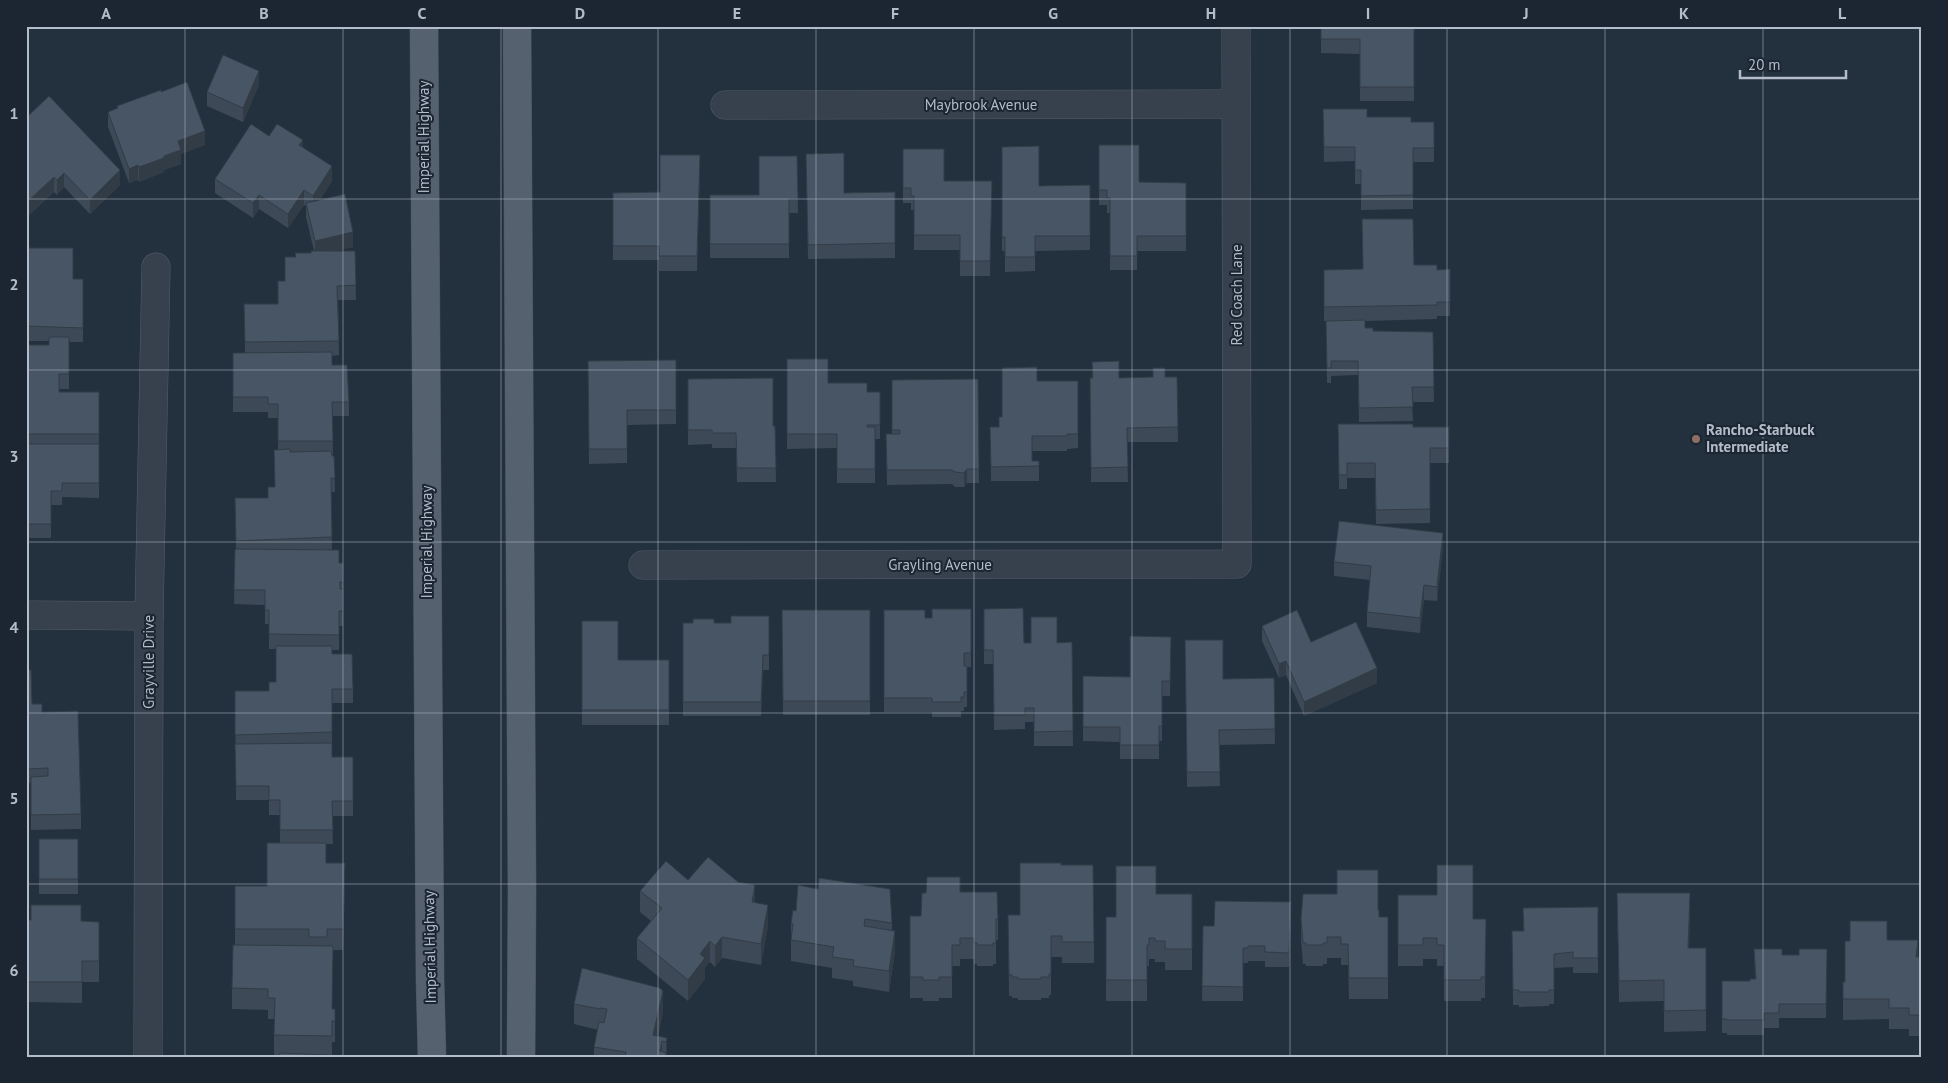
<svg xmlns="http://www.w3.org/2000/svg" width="1948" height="1083" viewBox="0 0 1948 1083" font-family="'PT Sans',sans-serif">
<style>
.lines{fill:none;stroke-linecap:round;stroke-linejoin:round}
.street-casing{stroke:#555f6b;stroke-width:29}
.primary-casing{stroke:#434d59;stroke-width:29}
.street{stroke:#37414d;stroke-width:28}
.primary{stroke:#55616e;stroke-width:28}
.wall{fill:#3d4956}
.shaded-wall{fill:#323c46}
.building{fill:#475564;stroke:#323c46}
.grid{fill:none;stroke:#b3bcc9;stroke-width:1;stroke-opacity:0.55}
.education-dot{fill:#8d6e63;stroke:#1c2632;stroke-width:2}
.labels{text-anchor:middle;stroke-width:4;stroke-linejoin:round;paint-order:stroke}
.street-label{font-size:15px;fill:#b3bcc9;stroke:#1c2632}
.poi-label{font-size:15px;font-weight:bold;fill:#b3bcc9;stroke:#1c2632;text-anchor:start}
.neatline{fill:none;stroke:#b3bcc9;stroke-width:2}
.grid-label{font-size:16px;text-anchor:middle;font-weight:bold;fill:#b3bcc9}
</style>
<rect width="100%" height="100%" fill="#23303d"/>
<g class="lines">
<g class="street-casing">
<g id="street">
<path d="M725,105L1236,104"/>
<path d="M643,565L1237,564L1236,26"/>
<path d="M26,615L149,616"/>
<path d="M148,1057L149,616L156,267"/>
</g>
</g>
<g class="primary-casing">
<g id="primary">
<path d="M424,26L430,979L432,1057"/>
<path d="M517,26L522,891L521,1057"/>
</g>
</g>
<use href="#street" class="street"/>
<use href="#primary" class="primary"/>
</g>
<g class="wall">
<rect x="1081" y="26" width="49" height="3"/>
<path d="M1321,26H1414V101H1360V54L1321,53Z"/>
<path d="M259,85L243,122L207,106V92Z"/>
<path d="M161,92L205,145L181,154V164L164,170V172L139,182L138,180L129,183L108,127V112L117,109V106Z"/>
<path d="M1323,109L1367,117L1411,122H1434V162H1413V209L1361,210V184H1355V161L1324,162Z"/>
<path d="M26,118L120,185L90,214L64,187L57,195L54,192L26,218Z"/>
<path d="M269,136L303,147L332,181L320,200L353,247L335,251H355L356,300H338L339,355L332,356V365L349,402V416H332L333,455H331L332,456H334L335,492H331L332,550L339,563H343V626H339V650H332V654L353,689V703H332V757H353V816H332L333,844H326V863L345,884L343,950H333L332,1009H335V1042H332V1055L274,1056V1019H268V1010L232,1009V988L235,945V886H267L280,843V815H269V800H236L235,691H269L276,682V649H269V624H265V605L234,604L235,549H236L235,498H268L275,487L278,450V418H268V412H233V353H245L244,304H278L285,281L295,257V253H311L314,251L306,217V206L304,205L288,228L259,209L253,218L215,193V179Z"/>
<path d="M1099,145L1139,182L1186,183V251H1137V270H1110V213H1107V205H1099Z"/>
<path d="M1002,147L1039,186L1090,185V250L1035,251V271L1005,272V251H1002Z"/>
<path d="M903,149L944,181H992L990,276H960V250H914V210H911V203H903Z"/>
<path d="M806,154L844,193L895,192V258L808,259Z"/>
<path d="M797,156L798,213H789V258H710V195H759Z"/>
<path d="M700,170L697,271H659V260H613V193L660,192Z"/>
<path d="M26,248L73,279H83V342H69V389H59V392H99V498L62,497V505H51V538H26V345H49V341H26Z"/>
<path d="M1414,265L1437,270L1450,269V316H1437V319L1365,321V328L1373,331L1433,332L1434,402H1412L1413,421L1359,422L1358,375L1331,376V383H1327L1326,321H1324V270L1363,269Z"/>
<path d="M787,359L828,383L867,392H880V439H875V483H837V448L787,449Z"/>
<path d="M676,360V424L627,425V463L589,464L588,361Z"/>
<path d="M1092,362L1119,378L1177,377L1178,442H1127L1128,482H1091L1090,378H1092Z"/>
<path d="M688,379L773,426H775L776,482H737L736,448H712V444L688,445Z"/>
<path d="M978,379L979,483H967L964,487H955L952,484L887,485L886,434H892V380Z"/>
<path d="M1037,381H1078V448L1067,449V451H1032V461H1039V481H991L990,427H999L1002,417Z"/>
<path d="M1338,424L1413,427H1449V463H1430V523L1376,524L1375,478H1347V489H1339Z"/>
<path d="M1443,548L1437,601L1424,600L1420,633L1367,627V612L1370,580L1334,576V562Z"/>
<path d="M971,609V667H967V707H964V711H961V717H932V712H884V610L925,618H932Z"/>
<path d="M984,609L1024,643L1072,642L1073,746H1034V722H1025V729L994,730L993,664H984Z"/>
<path d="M782,610H870V715H783Z"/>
<path d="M769,616V670H763L761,716H683V623H731Z"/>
<path d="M582,621L618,660H669V725H582Z"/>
<path d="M1262,626L1311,642L1377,683L1304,716L1286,675L1279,678L1262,641Z"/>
<path d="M1171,637L1170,696H1162V741H1159V759H1120V742L1083,741V676L1130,677Z"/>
<path d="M1185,640L1223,679L1274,678L1275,744L1219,745L1220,786L1187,787Z"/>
<path d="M26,670L32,704L42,712L81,814V829L31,830V783H26Z"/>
<rect x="39" y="839" width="39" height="55"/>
<path d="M1061,865L1094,942V963H1062V957H1051V995H1049V998H1041V1000H1018V998H1012V996H1009L1008,915H1020Z"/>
<path d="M688,880L755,903L768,926L761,965L722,958L715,967L710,962L705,968V979L688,1001L637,959V938L651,921L640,912V891Z"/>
<path d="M798,885L892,923V931L895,952L889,992L853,986V981L832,978V968L791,961V923L796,911Z"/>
<path d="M960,892L998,919V940H996V964H993V966H977V964H974V959H960V966H952V998H939V1001H923V998H910V916H921Z"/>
<path d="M1617,893L1690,914L1689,948H1706V1031L1664,1032V1001L1619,1002Z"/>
<path d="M1156,894H1192V970H1165V962H1155V959H1149V966H1147V1001H1106V917H1116Z"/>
<path d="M1398,895L1473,919H1486L1485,998H1481V1001H1444V966H1437V959H1423V966H1398Z"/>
<path d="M1598,907V973H1573V967L1554,968V1004H1549V1006L1519,1007V1005H1513L1512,931H1523V908Z"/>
<path d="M1378,910L1379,917H1388V999H1349L1348,965H1341V958H1327V964H1323V966H1306V964H1303L1301,940V919Z"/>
<path d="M1291,916L1289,967H1265V961H1248V963H1243V1001H1202L1203,926H1214Z"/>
<path d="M26,920L99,922V982H82V1003L26,1002Z"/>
<path d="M1887,940L1918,957H1922V1036H1909V1029H1889V1019L1843,1020V982H1845L1850,941Z"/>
<path d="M1754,949L1782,955H1799L1827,949L1826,1018H1779V1028H1764V1035H1727V1033H1722V981H1750L1755,979Z"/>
<path d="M574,1004L663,1012L658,1036L667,1038V1057H594V1047L598,1030L574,1024Z"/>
</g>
<g class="shaded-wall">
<path d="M259,71V85L243,122V108Z"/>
<path d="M205,131V145L181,154V164L164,170V172L139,182V167L164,156L178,141Z"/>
<path d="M303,140V154L299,145Z"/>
<path d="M138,165V180L129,183V169Z"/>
<path d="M332,166V181L313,210V196Z"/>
<path d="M120,170V185L90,214V200Z"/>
<path d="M64,173V187L57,195V180Z"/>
<path d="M54,177V192L26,218V203Z"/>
<path d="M304,190V205L288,228V214Z"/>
<path d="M259,195V209L253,218V203Z"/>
<path d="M353,232V247L315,255V241Z"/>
<path d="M967,469V483L964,487V473Z"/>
<path d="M1443,533V548L1437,601V587Z"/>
<path d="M1424,585V600L1420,633V618Z"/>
<path d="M763,655V670L761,716V702Z"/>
<path d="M1286,661V675L1279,678V664Z"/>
<path d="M1377,668V683L1304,716V702Z"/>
<path d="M345,863V884L343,950V929Z"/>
<path d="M755,885V906L752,902Z"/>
<path d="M1690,893V914L1688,969V948Z"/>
<path d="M1291,902V916L1289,967V953Z"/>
<path d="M768,905V926L761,965V944Z"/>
<path d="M895,931V952L889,992V971Z"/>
<path d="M722,937V958L715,967V946Z"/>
<path d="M1918,940V961L1916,957Z"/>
<path d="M710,941V962L705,968V979L688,1001V980L700,954Z"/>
<path d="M663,991V1012L653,1056V1035Z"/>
<path d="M667,1038V1057H666V1042Z"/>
<path d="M662,1041V1057L660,1051Z"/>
</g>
<g class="building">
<path d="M1321,26H1414V87H1360V39H1321Z"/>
<path d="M223,55L259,71L243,108L207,92Z"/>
<path d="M187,82L205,131L178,141L181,150L164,156V158L139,167L138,165L129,169L108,112L118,108L117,106L161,90V92Z"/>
<path d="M49,96L120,170L90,200L64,173L57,180L54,177L26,203V118Z"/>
<path d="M1323,109H1367V117H1411V122H1434V148H1413V195L1361,196V170H1355V147H1324Z"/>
<path d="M251,124L269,136L277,124L303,140L299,145L332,166L313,196L304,190L288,214L259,195L253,203L215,179Z"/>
<path d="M1099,145H1139V182L1186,183V236H1137V256H1110V198H1107V190H1099Z"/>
<path d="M1039,146V186L1090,185V236H1035V257H1005V237H1002V147Z"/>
<path d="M903,149H944V181H992L990,261H960V235H914V196H911V188H903Z"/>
<path d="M844,153V193L895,192V243L808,245L806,154Z"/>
<path d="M660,155H700L697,256H659V246H613V193L660,192Z"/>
<path d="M759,156H797L798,199H789V244H710V195H759Z"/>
<path d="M345,194L353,232L315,241L306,203Z"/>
<path d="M1362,219H1413L1414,265H1437V270L1450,269V302H1437V305L1324,307V270L1363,269Z"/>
<path d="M26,248H73V279H83V328L26,326Z"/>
<path d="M311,251H355L356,285L337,286L339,341L245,342L244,304H278V281H285V257H296L295,253H311Z"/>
<path d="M1365,320V328H1373V331L1433,332L1434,387H1412L1413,407L1359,408L1358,361H1331V368H1327L1326,321Z"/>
<path d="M49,337H69V374H59V392H99V434H26V345H49Z"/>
<path d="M332,352V365H347L349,402H332L333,441H278V404H268V397H233V353Z"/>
<path d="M787,359H828V383H867V392H880V425H867V427H875V469H837V434H787Z"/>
<path d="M676,360V410H627V449H589L588,361Z"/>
<path d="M1119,361V378L1153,377V368H1165V377H1177L1178,427L1127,428L1128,467L1091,468L1090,378H1093L1092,362Z"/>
<path d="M1037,367V381H1078V434H1067V436H1032V461H1039V466L991,467L990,427H999V417H1002V368Z"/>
<path d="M773,378V426H775L776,468H737L736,433H712V430H688V379Z"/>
<path d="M978,379L979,469H967L964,473L955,472L952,470H887L886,434H900V430H892V380Z"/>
<path d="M1338,424H1413V427H1449V448H1430V509L1376,510L1375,463H1347V475H1339Z"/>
<path d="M26,444H99V483H62V491H51V524H26Z"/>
<path d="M290,449V452L331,451L332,456H334L335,478H331L332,537L236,541L235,498H268V487H275L274,450Z"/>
<path d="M1339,521L1443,533L1437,587L1424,585L1420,618L1367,612L1371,566L1334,562Z"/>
<path d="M235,549L339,550V563H343V582H340V589H343V611H339V635L269,634V610H265V590H234Z"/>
<path d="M1023,608L1024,643H1031V617H1057V643L1072,642L1073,731L1034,732V708H1025V715H994L993,650H984V609Z"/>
<path d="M932,609H971V653H964V666H967V692H964V697H961V702H932V698H884V610H925V618H932Z"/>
<path d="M782,610H870V701H783Z"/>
<path d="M1297,610L1311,642L1356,622L1377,668L1304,702L1286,661L1279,664L1262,626Z"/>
<path d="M731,616H769V655H763L761,702H683V623H693V619H714V623H731Z"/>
<path d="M582,621H618V660H669V710H582Z"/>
<path d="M1130,636L1171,637L1170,681H1162V726H1159V745H1120V727H1083V676L1130,677Z"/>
<path d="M1185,640H1223V679L1274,678L1275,729L1219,730L1220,772H1187Z"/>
<path d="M276,646H332V654H352L353,689H332V732L235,735V691H269V682H276Z"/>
<path d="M26,670H31L32,704H42V712L78,711L81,814L31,815V777L48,776V768L26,769Z"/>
<path d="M332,743V757H353V801H332L333,830H280V800H269V786H236L235,744Z"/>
<rect x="39" y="839" width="39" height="40"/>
<path d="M267,843H326V863H345L343,929H327V937H309V929H235V886H267Z"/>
<path d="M708,857L738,882L755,885L752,902L768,905L761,944L722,937L715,946L710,941L700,954L705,958L688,980L637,938L662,908L640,891L666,861L688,880Z"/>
<path d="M1020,863H1061V865H1093L1094,942H1062V936H1051V974H1049V977H1041V979H1018V977H1012V975H1009L1008,915H1020Z"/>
<path d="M1437,865H1473V919H1486L1485,977H1481V980H1444V945H1437V938H1423V945H1398V895H1437Z"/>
<path d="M1116,866H1156V894H1192V949H1165V941H1155V938H1149V945H1147V980H1106V917H1116Z"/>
<path d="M1337,870H1378V910H1379V917H1388V978H1349L1348,944H1341V937H1327V943H1323V945H1306V943H1303L1301,919L1303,894H1337Z"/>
<path d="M927,877H960V892H997L998,919H996V943H993V945H977V943H974V938H960V945H952V977H939V980H923V977H910V916H921L922,893H926Z"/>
<path d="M819,878L890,889L892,923L865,919L864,926L895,931L889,971L853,966L854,960L832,957L834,947L791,940L793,924L791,923L793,910L796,911L798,885L818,889Z"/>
<path d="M1617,893H1690L1688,948H1706V1010L1664,1011V980L1619,981Z"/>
<path d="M1215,901L1291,902L1289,953L1265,952V946H1248V948H1243V987L1202,986L1203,926H1214Z"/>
<path d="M31,905H81V921L99,922V961H82V982H26V920H31Z"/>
<path d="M1598,907V958H1573V952L1554,954V990H1549V992H1519V990H1513L1512,931H1524L1523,908Z"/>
<path d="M1850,921H1887V940H1918L1916,957H1922V1015H1909V1008H1889V999H1843V982H1845V941H1850Z"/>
<path d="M233,945L333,946L332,1009H335V1021H332V1036L274,1035L275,998H268V989L232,988Z"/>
<path d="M1754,949H1782V955H1799V949H1827L1826,1004H1779V1013H1764V1020H1727V1019H1722V981H1750V979H1756Z"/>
<path d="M582,968L660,988L663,991L653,1035L667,1038L666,1042L662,1041L660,1051L666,1053L665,1057H625L626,1052L594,1047L599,1022L604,1023L607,1009L600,1008V1009L574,1004Z"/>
<path d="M280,1053L352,1056V1057H279Z"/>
</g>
<path class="grid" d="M185,26V1057M343,26V1057M501,26V1057M658,26V1057M816,26V1057M974,26V1057M1132,26V1057M1290,26V1057M1447,26V1057M1605,26V1057M1763,26V1057M26,199H1922M26,370H1922M26,542H1922M26,713H1922M26,884H1922"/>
<circle class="education-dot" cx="1696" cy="439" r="5"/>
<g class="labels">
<g class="street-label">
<text x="981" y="110">Maybrook Avenue</text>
<text transform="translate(424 137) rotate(-90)" y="5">Imperial Highway</text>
<text transform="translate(1237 295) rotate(-90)" y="5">Red Coach Lane</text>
<text transform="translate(427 542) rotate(-90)" y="5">Imperial Highway</text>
<text x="940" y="570">Grayling Avenue</text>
<text transform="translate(149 662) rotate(-90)" y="5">Grayville Drive</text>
<text transform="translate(430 947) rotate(-91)" y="5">Imperial Highway</text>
</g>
<g class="poi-label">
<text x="1706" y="435">Rancho-Starbuck<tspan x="1706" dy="17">Intermediate</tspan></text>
</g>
</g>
<rect width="1948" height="1083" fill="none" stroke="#1c2632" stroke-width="55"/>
<path d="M1740 70v8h106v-8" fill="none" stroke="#b3bcc9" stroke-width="2.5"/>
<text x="1748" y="70" font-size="15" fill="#b3bcc9" stroke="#1c2632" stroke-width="4" paint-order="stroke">20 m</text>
<rect x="28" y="28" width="1892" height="1028" class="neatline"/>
<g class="grid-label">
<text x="106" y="19">A</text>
<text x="264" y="19">B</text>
<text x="422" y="19">C</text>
<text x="580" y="19">D</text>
<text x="737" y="19">E</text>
<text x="895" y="19">F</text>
<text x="1053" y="19">G</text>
<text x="1211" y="19">H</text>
<text x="1368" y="19">I</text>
<text x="1526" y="19">J</text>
<text x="1684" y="19">K</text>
<text x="1842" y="19">L</text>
<text x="14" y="119">1</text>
<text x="14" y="290">2</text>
<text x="14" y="462">3</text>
<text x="14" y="633">4</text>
<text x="14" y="804">5</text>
<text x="14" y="976">6</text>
</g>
</svg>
